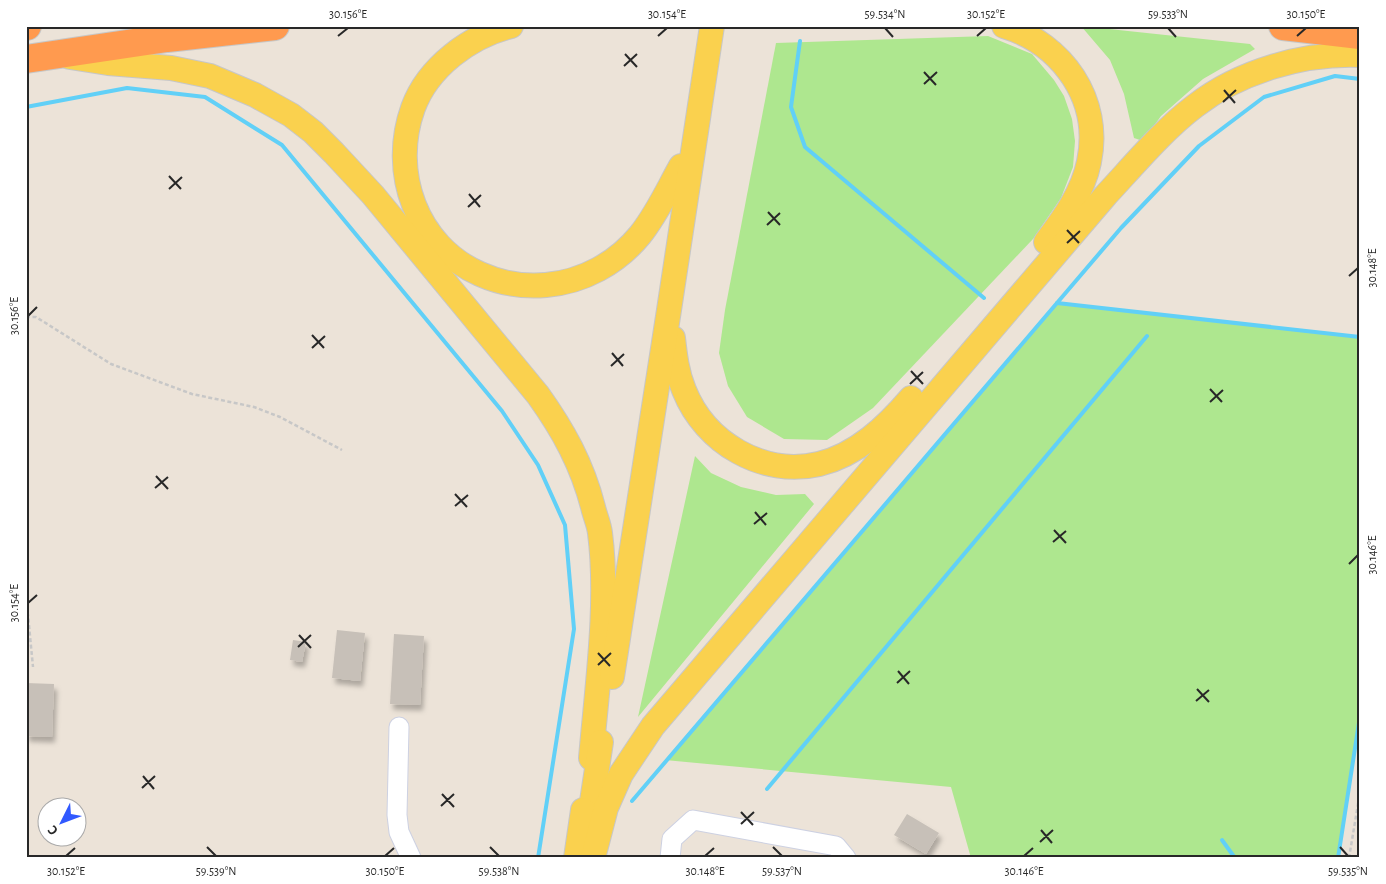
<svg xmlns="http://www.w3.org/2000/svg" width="1386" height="884" viewBox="0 0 1386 884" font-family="'Alegreya Sans',sans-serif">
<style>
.green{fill:#aee78f}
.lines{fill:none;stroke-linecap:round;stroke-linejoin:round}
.stream{stroke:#61d0f7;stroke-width:4}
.building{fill:#c7c0b8;filter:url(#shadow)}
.minor-casing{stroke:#cdd1e2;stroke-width:21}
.major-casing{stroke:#c7c7c7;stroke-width:26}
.highway-casing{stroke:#c7c7c7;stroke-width:30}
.path{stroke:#c7c7c7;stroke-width:2.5;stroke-dasharray:4 2.5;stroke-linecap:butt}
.minor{stroke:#fff;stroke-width:19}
.major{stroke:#fad14e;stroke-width:24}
.highway{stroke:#ff9a4f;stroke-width:28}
.ticks{fill:none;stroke:#282828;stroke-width:2}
.neatline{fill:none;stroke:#282828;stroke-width:2}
.ticks-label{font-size:12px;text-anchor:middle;fill:#282828}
</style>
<defs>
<filter id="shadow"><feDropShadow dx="3" dy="5.5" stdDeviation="2.5" flood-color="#0004"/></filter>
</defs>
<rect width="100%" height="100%" fill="#ece3d8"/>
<g class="green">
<path d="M1081,26L1250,44L1255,49L1203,79L1161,116L1143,141L1134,138L1124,94L1110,60Z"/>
<path d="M988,36L1032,54L1054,80L1064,96L1072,119L1075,141L1073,167L1061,198L1033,239L873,408L827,440L784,439L747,417L728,386L719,353L725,310L776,43Z"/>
<path d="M1057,303L1360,337V716L1338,858H971L951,787L665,760Z"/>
<path d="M695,456L711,473L741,487L776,495L805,494L814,504L638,717Z"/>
</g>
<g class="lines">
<g class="stream">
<path d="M800,41L791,107L805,147L984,298"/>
<path d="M26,107L127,88L205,97L282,145L502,411L538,465L565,525L574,629L538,858"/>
<path d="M1057,303L1360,337"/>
<path d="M767,789L1147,336"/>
<path d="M632,801L1121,228L1199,146L1264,97L1335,76L1360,79"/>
<path d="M1222,840L1235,858"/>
<path d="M1338,858L1360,716"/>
</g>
</g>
<g class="building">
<path d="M337,630L365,633L360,681L332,678Z"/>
<path d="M394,634L424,636L420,705L390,704Z"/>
<path d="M293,640L306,642L302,662L290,660Z"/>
<path d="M26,683L54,684L52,737L26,736Z"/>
<path d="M907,814L939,833L926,854L894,835Z"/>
</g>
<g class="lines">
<g class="minor-casing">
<g id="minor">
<path d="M399,727L397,815L399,832L411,858"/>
<path d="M670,858L672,839L693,820L836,846L846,858"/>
</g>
</g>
<g class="major-casing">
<g id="major">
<path d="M511,26C470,36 428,67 413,108C390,172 416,246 480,274C500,283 523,287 546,285C583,282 617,263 640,235C657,214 668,189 681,166"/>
<path d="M1004,26C1063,44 1102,100 1089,162C1083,192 1064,218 1046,242"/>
<path d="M70,57L108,63L171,68L210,76L255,95L291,115L313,132L334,153L373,195L538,395C563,430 582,464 593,507C595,516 599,524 600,533C609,603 597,687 591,758"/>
<path d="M673,338C675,356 677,373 684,390C705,443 763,477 819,464C857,455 887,426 911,398"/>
<path d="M612,677L669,310L712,26"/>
<path d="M588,828L601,742"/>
<path d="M576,858L583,810"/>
<path d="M593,858L606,808L621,774L653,726L1106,195C1134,165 1162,131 1195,106C1240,71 1303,53 1360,55"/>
</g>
</g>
<g class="highway-casing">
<g id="highway">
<path d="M26,26H27"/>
<path d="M1283,26L1360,35"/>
<path d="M26,59L167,38L275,26"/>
</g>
</g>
<g class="path">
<path d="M26,317H36L111,364L192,394L254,407L280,417L342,450"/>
<path d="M26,613L28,615L33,667"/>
<path d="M1349,858L1360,792"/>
</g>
<use href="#minor" class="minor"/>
<use href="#major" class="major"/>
<use href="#highway" class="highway"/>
</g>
<path class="ticks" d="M885,28L893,37M1168,28L1176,37M338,36L348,28M658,36L667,28M977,36L986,28M1297,36L1306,28M625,54L637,67M624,66L637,54M924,72L936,85M924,84L937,72M1224,90L1235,103M1223,102L1236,90M169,176L181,189M169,189L182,177M469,194L480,207M468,207L481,195M768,212L780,225M767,225L780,213M1067,230L1079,243M1067,243L1080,231M1349,276L1358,268M28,316L37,307M312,335L324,348M312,348L325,336M612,353L623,366M611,366L624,354M911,371L923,384M910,384L923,372M1210,389L1222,402M1210,402L1223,390M156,476L168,489M155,488L168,477M455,494L467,507M455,506L468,495M755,512L766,525M754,524L767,513M1054,530L1066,543M1053,542L1066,531M1349,564L1358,555M28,603L37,595M299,635L311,648M298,647L311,635M598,653L610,666M598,665L611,653M898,671L909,684M897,683L910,671M1197,689L1209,702M1196,701L1209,690M143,776L154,789M142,788L155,776M442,794L454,807M441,806L454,794M741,812L753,825M741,824L754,812M1041,830L1052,843M1040,842L1053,830M207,847L216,856M490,847L499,856M773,847L782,856M1340,847L1348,856M66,856L75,848M385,856L394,848M705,856L714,848M1024,856L1033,848"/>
<rect width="1386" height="884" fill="none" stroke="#ffffff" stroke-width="55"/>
<g transform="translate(62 822) rotate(228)"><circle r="24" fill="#ffffff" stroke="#a9a9a9"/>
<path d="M0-4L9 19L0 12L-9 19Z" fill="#3159ff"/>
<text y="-8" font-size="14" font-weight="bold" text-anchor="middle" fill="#282828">С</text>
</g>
<rect x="28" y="28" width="1330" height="828" class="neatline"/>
<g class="ticks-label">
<text x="348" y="18">30.156°E</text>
<text x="667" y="18">30.154°E</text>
<text x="885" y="18">59.534°N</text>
<text x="986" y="18">30.152°E</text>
<text x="1168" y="18">59.533°N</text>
<text x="1306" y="18">30.150°E</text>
<text transform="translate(1372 268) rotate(-90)" y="4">30.148°E</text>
<text transform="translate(14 316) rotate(-90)" y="4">30.156°E</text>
<text transform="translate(1372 555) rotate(-90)" y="4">30.146°E</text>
<text transform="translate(14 603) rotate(-90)" y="4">30.154°E</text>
<text x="66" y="875">30.152°E</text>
<text x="216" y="875">59.539°N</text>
<text x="385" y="875">30.150°E</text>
<text x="499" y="875">59.538°N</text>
<text x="705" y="875">30.148°E</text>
<text x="782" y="875">59.537°N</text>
<text x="1024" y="875">30.146°E</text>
<text x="1348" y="875">59.535°N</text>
</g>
</svg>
